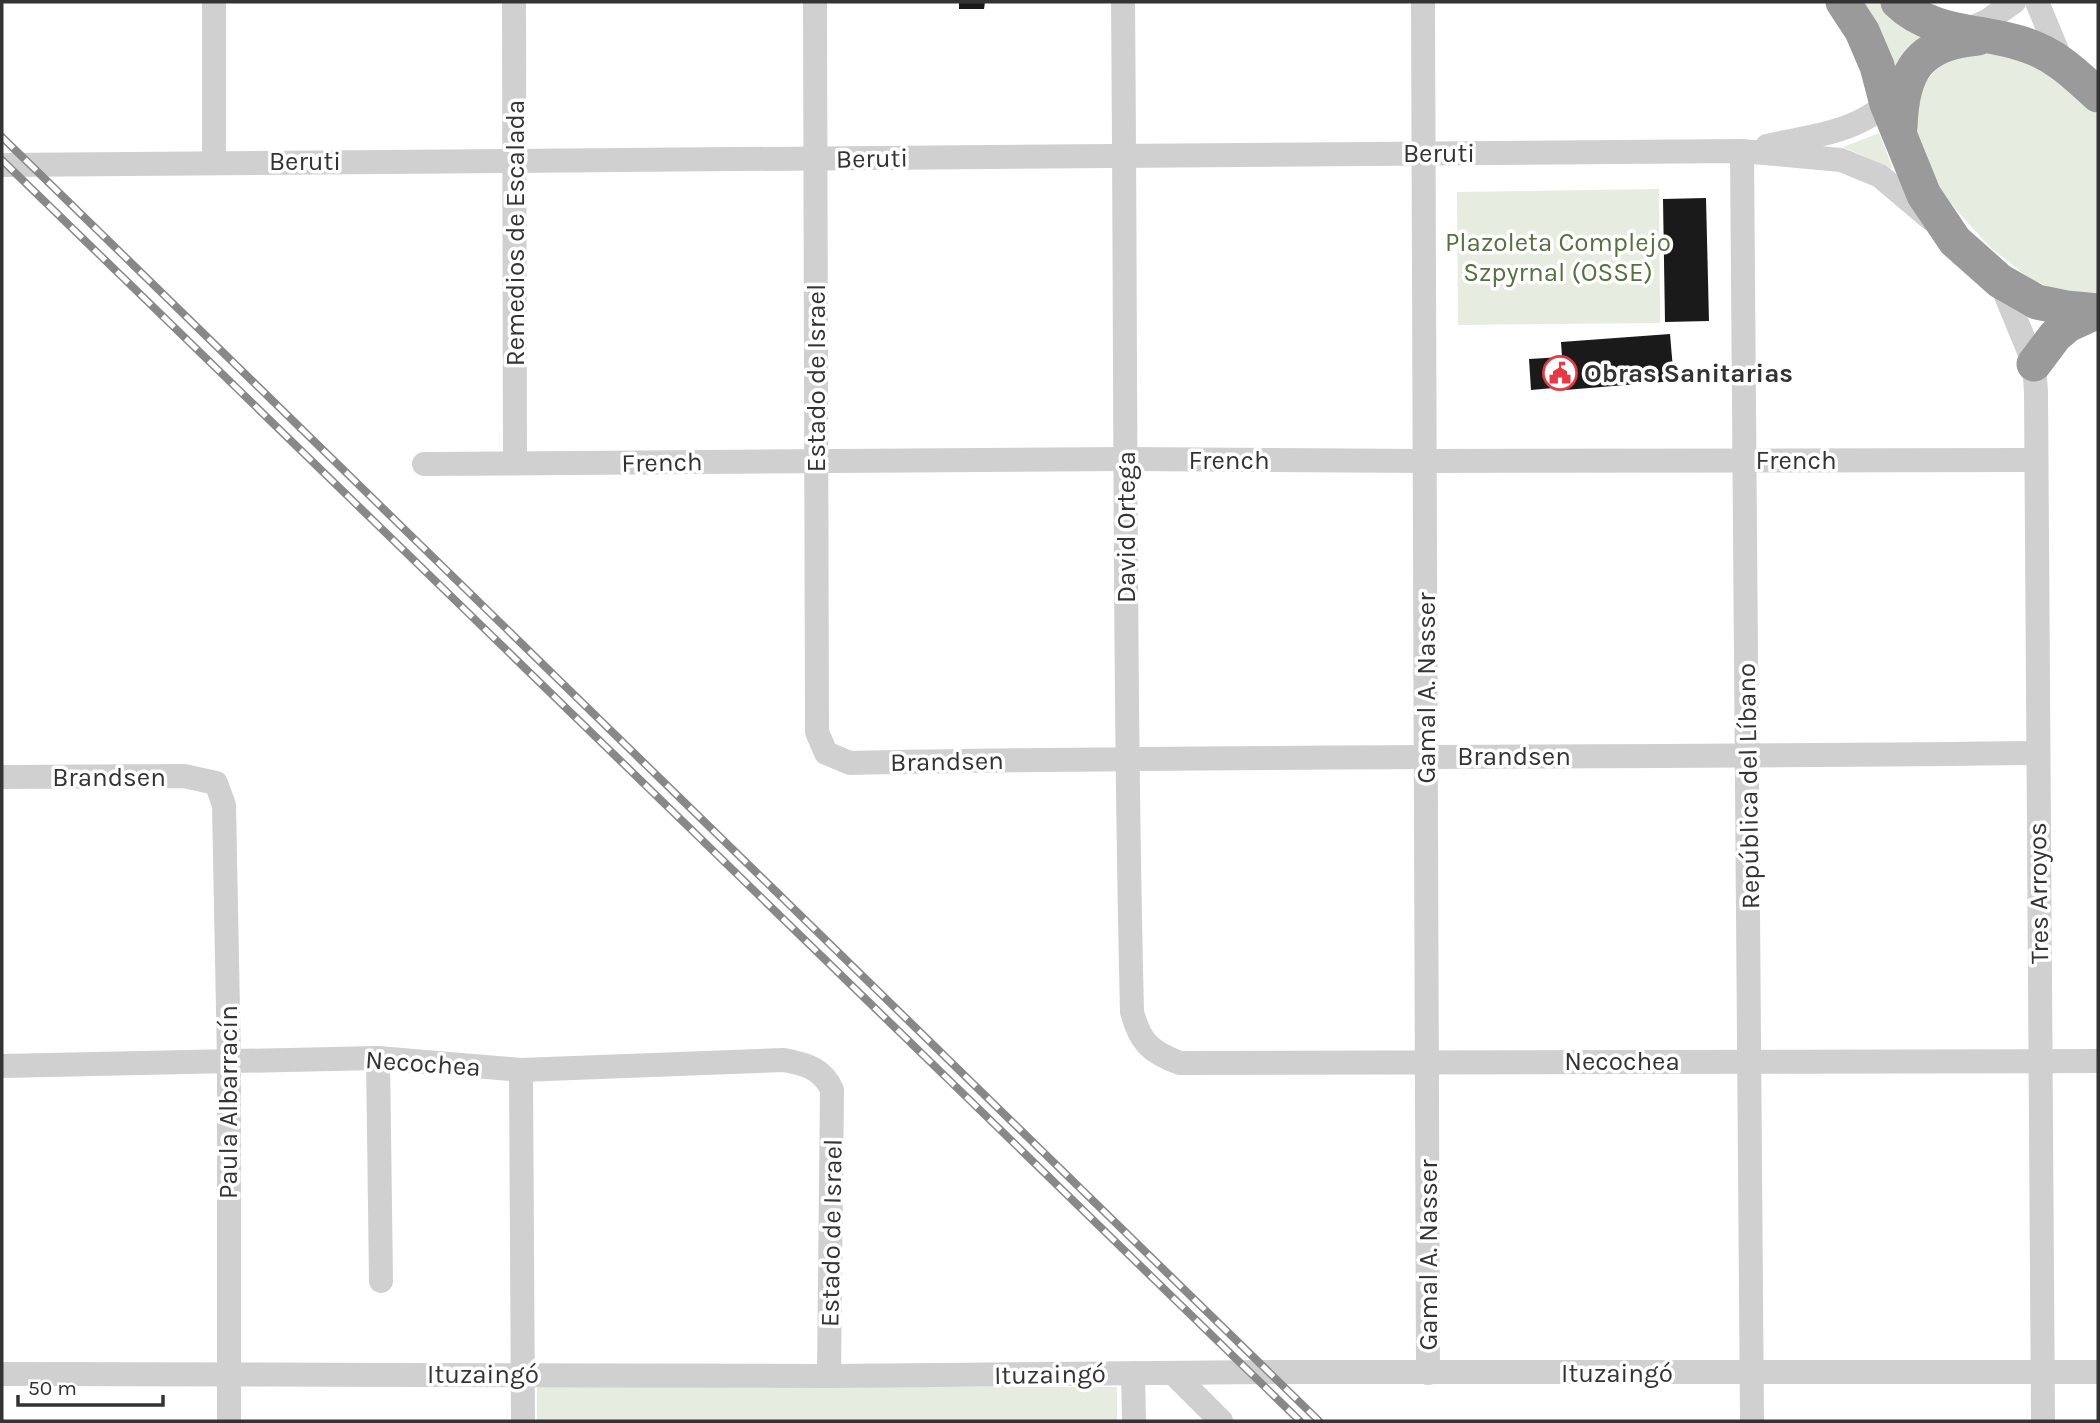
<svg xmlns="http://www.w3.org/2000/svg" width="2100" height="1423" viewBox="0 0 2100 1423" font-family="Karla,sans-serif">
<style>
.green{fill:#e6ecdf}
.building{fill:#1a1a1a}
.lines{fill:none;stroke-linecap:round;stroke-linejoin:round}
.minor{stroke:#d0d0d0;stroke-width:24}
.highway{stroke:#9a9a9a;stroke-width:35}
.rail-casing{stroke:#888;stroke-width:8}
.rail{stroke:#fff;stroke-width:5;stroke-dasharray:16;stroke-linecap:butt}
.labels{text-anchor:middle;stroke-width:7;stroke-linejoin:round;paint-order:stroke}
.street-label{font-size:26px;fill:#333;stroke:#fff}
.park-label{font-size:26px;fill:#56703f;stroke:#fff}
.poi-label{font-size:26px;font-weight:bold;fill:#333;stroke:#fff;text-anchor:start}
</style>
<rect width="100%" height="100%" fill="#fff"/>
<g class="green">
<path d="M1860,2H1879L1902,19L1929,34L1895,72Z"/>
<path d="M1975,47L2034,62L2081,98L2098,115V293L2086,295L2058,291L2029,278L1991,248L1958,212L1934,181L1920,154L1913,109L1919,90L1950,53Z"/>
<path d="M1879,133L1893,169L1843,147Z"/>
<path d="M1659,189L1660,323L1458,325L1457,192Z"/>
<rect x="537" y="1387" width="580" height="34"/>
</g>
<g class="building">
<path d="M959,2H985L984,9H959Z"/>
<path d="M1706,198L1709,321L1665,322L1663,199Z"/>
<path d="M1670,334L1674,381L1565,390V387L1531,390L1529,359L1562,357L1561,342Z"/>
</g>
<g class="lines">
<g class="minor">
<path d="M214,2V161"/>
<path d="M514,2L515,463"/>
<path d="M815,2L817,732L826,753L850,763C1245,755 1641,758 2037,753"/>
<path d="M1123,2C1126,338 1124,675 1132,1012C1140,1042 1150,1052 1180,1063L2098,1061"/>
<path d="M1423,2L1428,1373"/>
<path d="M2037,2L2062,62"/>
<path d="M1961,33L1987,21L2014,2"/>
<path d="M1767,146C1810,136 1867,132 1895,93"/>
<path d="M1742,151L1752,1421"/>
<path d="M2,165L1742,151L1841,160L1880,176L1931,219"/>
<path d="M2000,281L2034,364L2036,392L2043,1421"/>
<path d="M424,464L1127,459L1425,461L2034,460"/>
<path d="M2,777L184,776L216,783L224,805L229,1061V1421"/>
<path d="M378,1058L381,1281"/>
<path d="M2,1066L378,1058L521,1070L784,1060C806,1064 823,1069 832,1090L829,1376"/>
<path d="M521,1070L523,1421"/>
<path d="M1133,1373L1134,1421"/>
<path d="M1173,1373L1221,1421"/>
<path d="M2,1374L829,1376L1267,1372H2098"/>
</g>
<g class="highway">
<path d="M1843,2L1862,31L1877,66L1887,104L1924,195L1955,241L2000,281L2037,302L2066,308L2098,311"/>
<path d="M1898,2C1932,35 1980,30 2023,44C2055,54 2074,73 2098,95"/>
<path d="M1900,127C1902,70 1919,43 1978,38"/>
<path d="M2034,364L2055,336L2068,325L2098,311"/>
</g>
<g class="rail-casing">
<g id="rail">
<path d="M2,137L1319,1421"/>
<path d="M2,160L1300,1421"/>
</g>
</g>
<use href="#rail" class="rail"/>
</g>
<defs>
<g id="civic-ring" transform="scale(1.75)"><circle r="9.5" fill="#fff" stroke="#e63946" stroke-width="1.5"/><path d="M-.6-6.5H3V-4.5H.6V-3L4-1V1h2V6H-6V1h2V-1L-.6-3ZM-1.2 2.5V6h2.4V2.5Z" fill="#e63946"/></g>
</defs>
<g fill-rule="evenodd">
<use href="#civic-ring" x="1560" y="373"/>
</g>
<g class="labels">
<g class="street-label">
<text x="1439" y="162">Beruti</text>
<text transform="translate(872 158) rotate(-1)" y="9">Beruti</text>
<text x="305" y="170">Beruti</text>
<text transform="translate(515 233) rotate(-90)" y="9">Remedios de Escalada</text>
<text transform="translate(816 378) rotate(-90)" y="9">Estado de Israel</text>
<text x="1229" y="469">French</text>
<text x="1796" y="469">French</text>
<text transform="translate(662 462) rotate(-1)" y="9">French</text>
<text transform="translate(1126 527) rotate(-90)" y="9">David Ortega</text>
<text transform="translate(1426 688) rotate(-90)" y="9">Gamal A. Nasser</text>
<text x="1514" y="765">Brandsen</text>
<text transform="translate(947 761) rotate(-1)" y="9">Brandsen</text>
<text x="109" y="786">Brandsen</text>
<text transform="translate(1748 786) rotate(-91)" y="9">República del Líbano</text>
<text transform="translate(2038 893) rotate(-91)" y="9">Tres Arroyos</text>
<text x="1622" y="1070">Necochea</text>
<text transform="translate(423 1063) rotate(4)" y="9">Necochea</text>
<text transform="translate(228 1102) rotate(-90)" y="9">Paula Albarracín</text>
<text transform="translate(831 1233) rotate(-89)" y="9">Estado de Israel</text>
<text transform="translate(1428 1255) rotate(-90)" y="9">Gamal A. Nasser</text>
<text x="1617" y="1382">Ituzaingó</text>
<text x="483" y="1383">Ituzaingó</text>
<text transform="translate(1050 1374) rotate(-1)" y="9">Ituzaingó</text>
</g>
<g class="park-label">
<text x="1558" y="251">Plazoleta Complejo<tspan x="1558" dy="30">Szpyrnal (OSSE)</tspan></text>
</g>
<g class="poi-label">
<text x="1584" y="382">Obras Sanitarias</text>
</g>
</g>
<rect width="2100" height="1423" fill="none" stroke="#333333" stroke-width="7"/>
<path d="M18 1395v10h145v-10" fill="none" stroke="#333333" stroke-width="3.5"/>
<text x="28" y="1395" font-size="21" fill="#333333" stroke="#ffffff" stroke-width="5" paint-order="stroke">50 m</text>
</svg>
